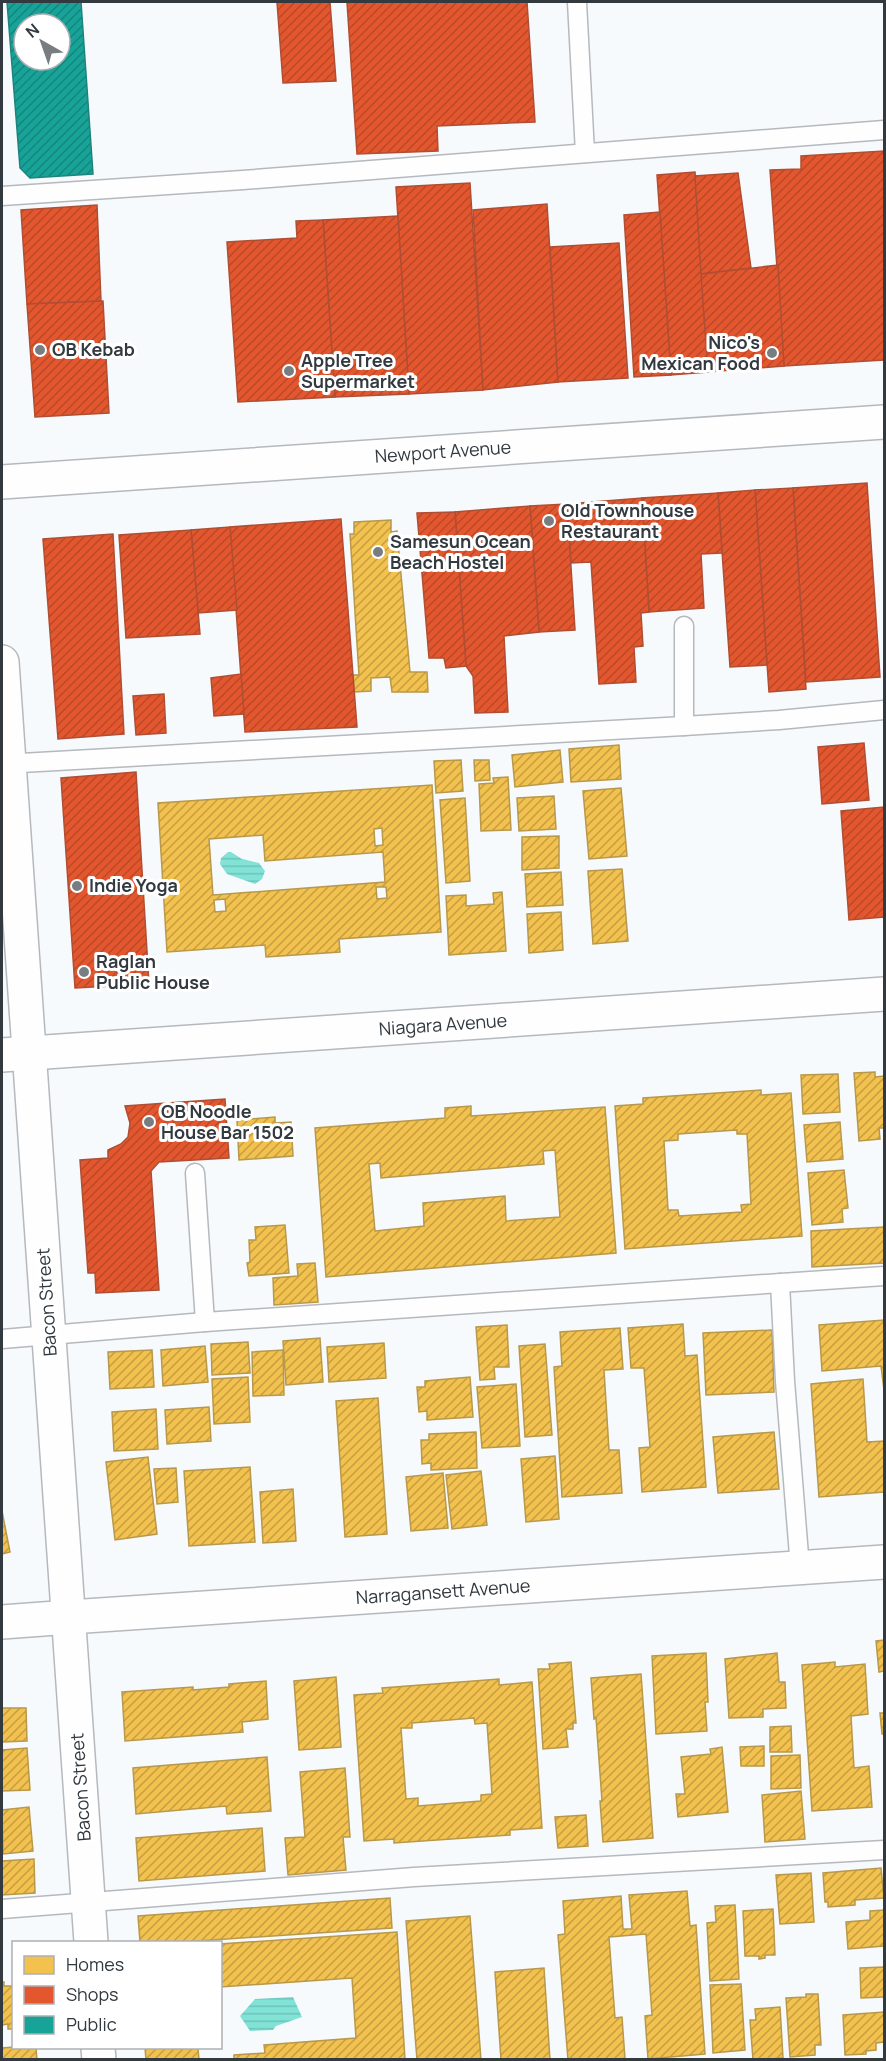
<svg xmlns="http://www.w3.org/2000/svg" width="886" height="2061" viewBox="0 0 886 2061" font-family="Manrope,sans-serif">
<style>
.water{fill:url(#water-rules)}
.homes{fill:url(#homes-hatch);stroke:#b8984a;stroke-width:1.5;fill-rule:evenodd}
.shops{fill:url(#shops-hatch);stroke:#af4e33;stroke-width:1.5}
.public{fill:url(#public-hatch);stroke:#1f837d;stroke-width:1.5;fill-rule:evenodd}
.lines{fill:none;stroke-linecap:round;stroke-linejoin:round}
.lane-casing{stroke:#b5b9bd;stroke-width:21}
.street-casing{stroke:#b5b9bd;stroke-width:36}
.secondary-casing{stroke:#b5b9bd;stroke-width:36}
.lane{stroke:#fefeff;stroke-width:18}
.street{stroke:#fefeff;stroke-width:33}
.secondary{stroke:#fefeff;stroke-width:33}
.poi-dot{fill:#777d81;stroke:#fff;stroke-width:2}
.labels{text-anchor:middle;stroke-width:6;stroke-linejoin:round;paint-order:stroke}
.poi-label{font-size:18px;font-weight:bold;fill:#32393f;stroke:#fff;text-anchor:start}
.street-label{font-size:18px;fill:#32393f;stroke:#fff}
</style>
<defs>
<pattern id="water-rules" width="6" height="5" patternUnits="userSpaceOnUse" patternTransform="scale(1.5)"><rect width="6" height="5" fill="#81e2d6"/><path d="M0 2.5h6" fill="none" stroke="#70c3b9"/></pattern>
<pattern id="homes-hatch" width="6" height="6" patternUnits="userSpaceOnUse" patternTransform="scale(1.5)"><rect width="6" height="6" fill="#f2c14e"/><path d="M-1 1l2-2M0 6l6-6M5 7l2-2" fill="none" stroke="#c59e42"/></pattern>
<pattern id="shops-hatch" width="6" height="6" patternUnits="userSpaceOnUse" patternTransform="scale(1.5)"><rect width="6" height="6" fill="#e4572e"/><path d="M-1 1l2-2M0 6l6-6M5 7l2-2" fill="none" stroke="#b94929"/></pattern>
<pattern id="public-hatch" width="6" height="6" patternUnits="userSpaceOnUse" patternTransform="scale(1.5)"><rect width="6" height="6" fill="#17a398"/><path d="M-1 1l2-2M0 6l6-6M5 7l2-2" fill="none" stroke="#15867d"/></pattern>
</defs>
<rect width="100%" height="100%" fill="#f7fafc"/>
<g class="water">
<path d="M228,852H231L242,859L259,863L265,871L262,879L255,884L227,874L220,864L221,858Z"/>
<path d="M293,1997L302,2017L276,2026L273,2030L250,2031L240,2016L255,1999Z"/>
</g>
<g class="homes">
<path d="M391,520V532L397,531L410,672H427L428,692H392L390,677L371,678V691L354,692L353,675H359L350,534H354V522Z"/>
<path d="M619,745L621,779L571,782L569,749Z"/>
<path d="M560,750L563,782L515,787L512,755Z"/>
<path d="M461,760L463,791L436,793L434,761Z"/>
<path d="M474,760H489L490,780L475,781Z"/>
<path d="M508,777L511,830L481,831L479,784L494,783L493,778Z"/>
<path d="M432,785L441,932L339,939L340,952L266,957L265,945L167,952L158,803ZM382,828L383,845L375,846L374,829ZM263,835L265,861L383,852L385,882L213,895L209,839ZM376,887H386L387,898L377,899ZM225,899L226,911L215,912L214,900Z"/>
<path d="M621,788L627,856L589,859L583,791Z"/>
<path d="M554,796L556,829L519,831L517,798Z"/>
<path d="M465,798L470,881L446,883L440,800Z"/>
<path d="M559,836V868L522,870V837Z"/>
<path d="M622,869L628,941L593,944L588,871Z"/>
<path d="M561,872L563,905L527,907L525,874Z"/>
<path d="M502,892L506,951L449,955L446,896L466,895V906L494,904L493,893Z"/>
<path d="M561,912L563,950L529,953L527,914Z"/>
<path d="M875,1072V1077L884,1076V1128H879L880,1139L859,1141L854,1073Z"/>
<path d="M838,1074L840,1112L803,1114L801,1075Z"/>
<path d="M761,1090V1095L791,1093L802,1236L625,1249L615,1106L643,1104V1098ZM737,1130V1134H747L751,1204L741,1205L742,1212L679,1216L678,1210H668L664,1141L678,1140V1134Z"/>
<path d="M471,1106V1116L605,1107L616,1253L326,1277L315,1128L445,1118V1108ZM555,1150L560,1217L506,1221L505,1196L423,1203L424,1226L375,1231L369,1164L380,1163L381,1178L544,1164L543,1151Z"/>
<path d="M275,1117V1123L291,1122L293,1156L239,1160L237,1120Z"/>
<path d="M840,1122L843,1159L807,1162L804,1125Z"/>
<path d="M844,1170L848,1208L842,1209L843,1222L812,1225L808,1173Z"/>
<path d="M285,1225L289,1273L249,1276L247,1263L250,1262L249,1240H256L255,1227Z"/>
<path d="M884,1227V1263L812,1267L811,1231Z"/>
<path d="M315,1263L318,1302L274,1305L273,1278L298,1276L297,1264Z"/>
<path d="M884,1320V1390L881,1366L822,1371L819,1325Z"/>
<path d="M683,1324L685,1356L697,1355L706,1487L642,1492L639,1448L650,1447L644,1368H631L628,1328Z"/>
<path d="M507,1325L509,1367H494L495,1379L480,1380L476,1327Z"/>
<path d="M620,1328L623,1369L604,1370L609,1450H619L622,1493L562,1497L554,1367L562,1366L560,1332Z"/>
<path d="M772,1330L774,1392L706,1395L703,1333Z"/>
<path d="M320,1338L323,1382L286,1385L283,1341Z"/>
<path d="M248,1342L250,1373L212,1375L211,1344Z"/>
<path d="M384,1343L386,1378L329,1382L327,1347Z"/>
<path d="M545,1344L552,1435L525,1437L519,1346Z"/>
<path d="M205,1346L208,1382L163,1386L161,1350Z"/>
<path d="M152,1350L154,1387L110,1389L108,1352Z"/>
<path d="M283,1350L284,1395L253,1396L252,1352Z"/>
<path d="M248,1377L250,1422L214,1424L212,1379Z"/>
<path d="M470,1377L473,1417L427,1420V1411L419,1412L417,1387H425V1381Z"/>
<path d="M863,1379L867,1442L884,1441V1492L819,1497L811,1384Z"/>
<path d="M516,1384L520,1446L482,1448L477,1387Z"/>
<path d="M378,1398L387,1534L345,1537L336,1401Z"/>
<path d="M209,1407L211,1441L167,1444L165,1410Z"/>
<path d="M156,1409L158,1449L114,1451L112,1412Z"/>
<path d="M476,1432L477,1468L431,1470V1463L422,1464L421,1440H429V1434Z"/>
<path d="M774,1432L779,1489L718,1493L713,1437Z"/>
<path d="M555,1456L559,1519L526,1522L521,1459Z"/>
<path d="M148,1457L157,1534L115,1540L106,1462Z"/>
<path d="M250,1467L255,1542L189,1546L184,1471Z"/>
<path d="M176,1468L178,1502L157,1504L154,1469Z"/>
<path d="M481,1471L487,1525L452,1529L446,1475Z"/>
<path d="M443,1473L448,1528L411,1531L406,1477Z"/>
<path d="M293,1489L296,1541L263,1543L260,1492Z"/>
<path d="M2,1511L10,1552L2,1554Z"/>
<path d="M884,1640V1671L879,1672L876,1641Z"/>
<path d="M706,1653L708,1702H705L707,1731L656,1734L652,1656Z"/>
<path d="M777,1653L779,1682H785L786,1708L763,1709V1717L729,1718L725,1659Z"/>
<path d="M571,1662L576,1723H573V1729H566L568,1747L543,1749L538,1669H550L549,1664Z"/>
<path d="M835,1662V1667L865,1664L868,1714L851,1716L854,1768L869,1766L872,1807L812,1811L802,1665Z"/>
<path d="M641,1674L653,1838L603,1842L600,1801H602L596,1718L594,1719L591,1678Z"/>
<path d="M336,1677L341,1747L299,1750L294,1681Z"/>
<path d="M499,1679V1685L532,1682L542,1828L510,1830V1835L394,1843V1839L364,1841L354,1695L383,1693L382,1688ZM474,1718L475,1724L487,1723L492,1794L481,1795V1801L418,1806V1798L406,1799L401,1728H412V1723Z"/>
<path d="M266,1681L268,1719L242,1722L243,1732L125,1741L122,1692L193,1687V1690L229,1687V1684Z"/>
<path d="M2,1708H26L27,1741L2,1742Z"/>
<path d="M880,1713H884V1734H882Z"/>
<path d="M791,1726L792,1752H770V1727Z"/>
<path d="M764,1746V1766H741L740,1747Z"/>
<path d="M722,1747L728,1812L678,1817L676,1794H685L681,1757L711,1754L710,1749Z"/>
<path d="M27,1748L30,1790L2,1791V1750Z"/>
<path d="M800,1755L801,1788L771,1789V1756Z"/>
<path d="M267,1757L271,1811L227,1814L226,1806L136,1814L133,1768Z"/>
<path d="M345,1768L350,1837H343L346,1870L288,1875L285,1838L305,1837L300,1772Z"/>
<path d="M801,1791L805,1839L765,1842L762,1795Z"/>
<path d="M29,1807L33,1851L3,1854L2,1810Z"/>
<path d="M586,1815L588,1846L558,1848L555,1817Z"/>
<path d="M262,1828L265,1871L139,1881L136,1838Z"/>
<path d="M34,1859L35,1893L2,1895V1861Z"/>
<path d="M881,1868L884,1898L855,1900V1905L828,1907V1902H825L823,1873Z"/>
<path d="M811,1873L814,1922L780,1924L776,1875Z"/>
<path d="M687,1891L690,1926L696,1925L705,2054L648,2059L645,2016L652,2015L646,1934L609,1937L615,2018L622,2017L625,2059L568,2060L558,1935L565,1934L563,1901L621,1896L623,1929H632L629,1895Z"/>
<path d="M390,1898L392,1928L183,1942H140L138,1916Z"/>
<path d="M735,1905L739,1979L710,1981L707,1923L716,1922L715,1906Z"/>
<path d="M773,1909L775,1955H765V1958L759,1959V1956H745L743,1911Z"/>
<path d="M884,1910V1946L848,1949L846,1922L870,1920V1911Z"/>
<path d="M470,1916L481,2060H417L406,1921Z"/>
<path d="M397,1932L405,2060H234V2055L265,2053L264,2045L356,2038L352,1978L220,1987V1944Z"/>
<path d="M884,1967V1997L861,1998L860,1968Z"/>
<path d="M544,1968L550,2060H501L495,1972Z"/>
<path d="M2,1982H4V1986H14V2029H8V2024L2,2025Z"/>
<path d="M741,1984L745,2050L713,2053L710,1985Z"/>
<path d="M806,1994H818L821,2045H815V2055L790,2057L786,1998L806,1997Z"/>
<path d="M780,2007L783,2058L753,2060L750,2020H756L755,2009Z"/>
<path d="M884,2012V2042L876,2043V2050L866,2051V2054L845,2055L843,2015Z"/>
<path d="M14,2047L36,2048L37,2060H2V2048Z"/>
<path d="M145,2048H198L199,2060H146Z"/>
</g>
<g class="shops">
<path d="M277,2H330L336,81L283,83Z"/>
<path d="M347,2H527L535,122L437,126L438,151L357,154Z"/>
<path d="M884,151V360L784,366L770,170L801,169V156Z"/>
<path d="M695,172L708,372L671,375L657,175Z"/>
<path d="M738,173L751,268L701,274L695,176Z"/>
<path d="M470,183L483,390L409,394L396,187Z"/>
<path d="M547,204L558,382L483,390L473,210Z"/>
<path d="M97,205L101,301L27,304L21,210Z"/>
<path d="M660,212L671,375L634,377L624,215Z"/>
<path d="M398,216L409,394L335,397L323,220Z"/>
<path d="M323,220L335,397L238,402L227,242L297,238L296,221Z"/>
<path d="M619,243L628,378L558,382L550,247Z"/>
<path d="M778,265L784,366L708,372L701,274Z"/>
<path d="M103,301L109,413L35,417L27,304Z"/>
<path d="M867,483L880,677L806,682L793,488Z"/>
<path d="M793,488L806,689L769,692L755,490Z"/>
<path d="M755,490L767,665L730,667L718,493Z"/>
<path d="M718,493L722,553L701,554L704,608L649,612L642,498Z"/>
<path d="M642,498L649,612L641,613L643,646L634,647L636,682L599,684L591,562L571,563L567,504Z"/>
<path d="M567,504L575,630L539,632L530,506Z"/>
<path d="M530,506L539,632L504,636L508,712L475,713L473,676L466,666L455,512Z"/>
<path d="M455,512L466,666L446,668L444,658H429L417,513Z"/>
<path d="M341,519L357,727L245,732L230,527Z"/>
<path d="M230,527L237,610L198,613L191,530Z"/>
<path d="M191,530L200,634L126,638L119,535Z"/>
<path d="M113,534L124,734L58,739L43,539Z"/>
<path d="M241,674L244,714L214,716L211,678Z"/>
<path d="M164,694L166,733L136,735L133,696Z"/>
<path d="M864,743L869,800L822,804L818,747Z"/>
<path d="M136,772L149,984L75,988L61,778Z"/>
<path d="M884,807V917L849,920L841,811Z"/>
<path d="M225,1099L229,1158L159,1162L151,1171L159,1290L96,1293L95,1273H88L80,1160L108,1158V1150L121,1144L128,1137L130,1123L125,1106Z"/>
</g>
<path class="public" d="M7,2H81L93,174L30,178L20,168ZM24,24H60V60H24Z"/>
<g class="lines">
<g class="lane-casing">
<g id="lane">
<path d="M577,2L585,153"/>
<path d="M2,196L243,180L884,130"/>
<path d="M684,726V626"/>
<path d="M3,764L684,726L779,720L884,710"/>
<path d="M195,1173L205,1322"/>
<path d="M780,1283L785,1381L800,1568"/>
<path d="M2,1339L205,1322L884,1276"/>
<path d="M2,1909L414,1877L884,1850"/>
</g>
</g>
<g class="street-casing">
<g id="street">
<path d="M2,1055L884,994"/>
<path d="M2,1622L70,1617"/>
</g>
</g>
<g class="secondary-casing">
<g id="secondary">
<path d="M2,482L884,422"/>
<path d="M2,662L91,1942"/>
<path d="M70,1617L884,1562"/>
<path d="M98,2048L99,2060"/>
</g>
</g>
<use href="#lane" class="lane"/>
<use href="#street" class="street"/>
<use href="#secondary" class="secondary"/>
</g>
<g class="poi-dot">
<circle cx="40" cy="350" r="6"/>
<circle cx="772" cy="353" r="6"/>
<circle cx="289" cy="371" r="6"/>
<circle cx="549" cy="521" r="6"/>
<circle cx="378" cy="552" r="6"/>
<circle cx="77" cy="886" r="6"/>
<circle cx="84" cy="972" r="6"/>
<circle cx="149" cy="1122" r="6"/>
</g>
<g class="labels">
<g class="poi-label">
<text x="760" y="349" text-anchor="end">Nico's<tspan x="760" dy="21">Mexican Food</tspan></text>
<text x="52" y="356">OB Kebab</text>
<text x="301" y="367">Apple Tree<tspan x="301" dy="21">Supermarket</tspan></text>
<text x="561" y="517">Old Townhouse<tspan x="561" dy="21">Restaurant</tspan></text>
<text x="390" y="548">Samesun Ocean<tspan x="390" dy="21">Beach Hostel</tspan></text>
<text x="89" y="892">Indie Yoga</text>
<text x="96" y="968">Raglan<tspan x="96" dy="21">Public House</tspan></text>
<text x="161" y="1118">OB Noodle<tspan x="161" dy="21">House Bar 1502</tspan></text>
</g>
<g class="street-label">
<text transform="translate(443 452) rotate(-4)" y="6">Newport Avenue</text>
<text transform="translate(443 1025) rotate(-4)" y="6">Niagara Avenue</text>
<text transform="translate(47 1302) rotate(-94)" y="6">Bacon Street</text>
<text transform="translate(443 1592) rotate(-4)" y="6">Narragansett Avenue</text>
<text transform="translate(81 1787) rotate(-94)" y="6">Bacon Street</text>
</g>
</g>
<rect width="886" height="2061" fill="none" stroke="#32393f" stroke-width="6"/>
<rect x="12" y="1941" width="210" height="108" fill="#ffffff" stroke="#adb0b2" stroke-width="1.5"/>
<rect x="24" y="1956" width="30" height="18" fill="#f2c14e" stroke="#adb0b2" stroke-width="1.5"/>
<text x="66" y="1971" font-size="18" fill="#32393f">Homes</text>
<rect x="24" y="1986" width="30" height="18" fill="#e4572e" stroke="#adb0b2" stroke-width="1.5"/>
<text x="66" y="2001" font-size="18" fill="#32393f">Shops</text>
<rect x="24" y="2016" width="30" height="18" fill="#17a398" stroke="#adb0b2" stroke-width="1.5"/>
<text x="66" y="2031" font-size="18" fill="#32393f">Public</text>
<g transform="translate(42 42) rotate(320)"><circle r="28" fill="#ffffff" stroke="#adb0b2" stroke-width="1.5"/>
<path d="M0-4.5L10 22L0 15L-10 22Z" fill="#777d81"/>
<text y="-9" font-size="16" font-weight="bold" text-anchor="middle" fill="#32393f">N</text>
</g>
</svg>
